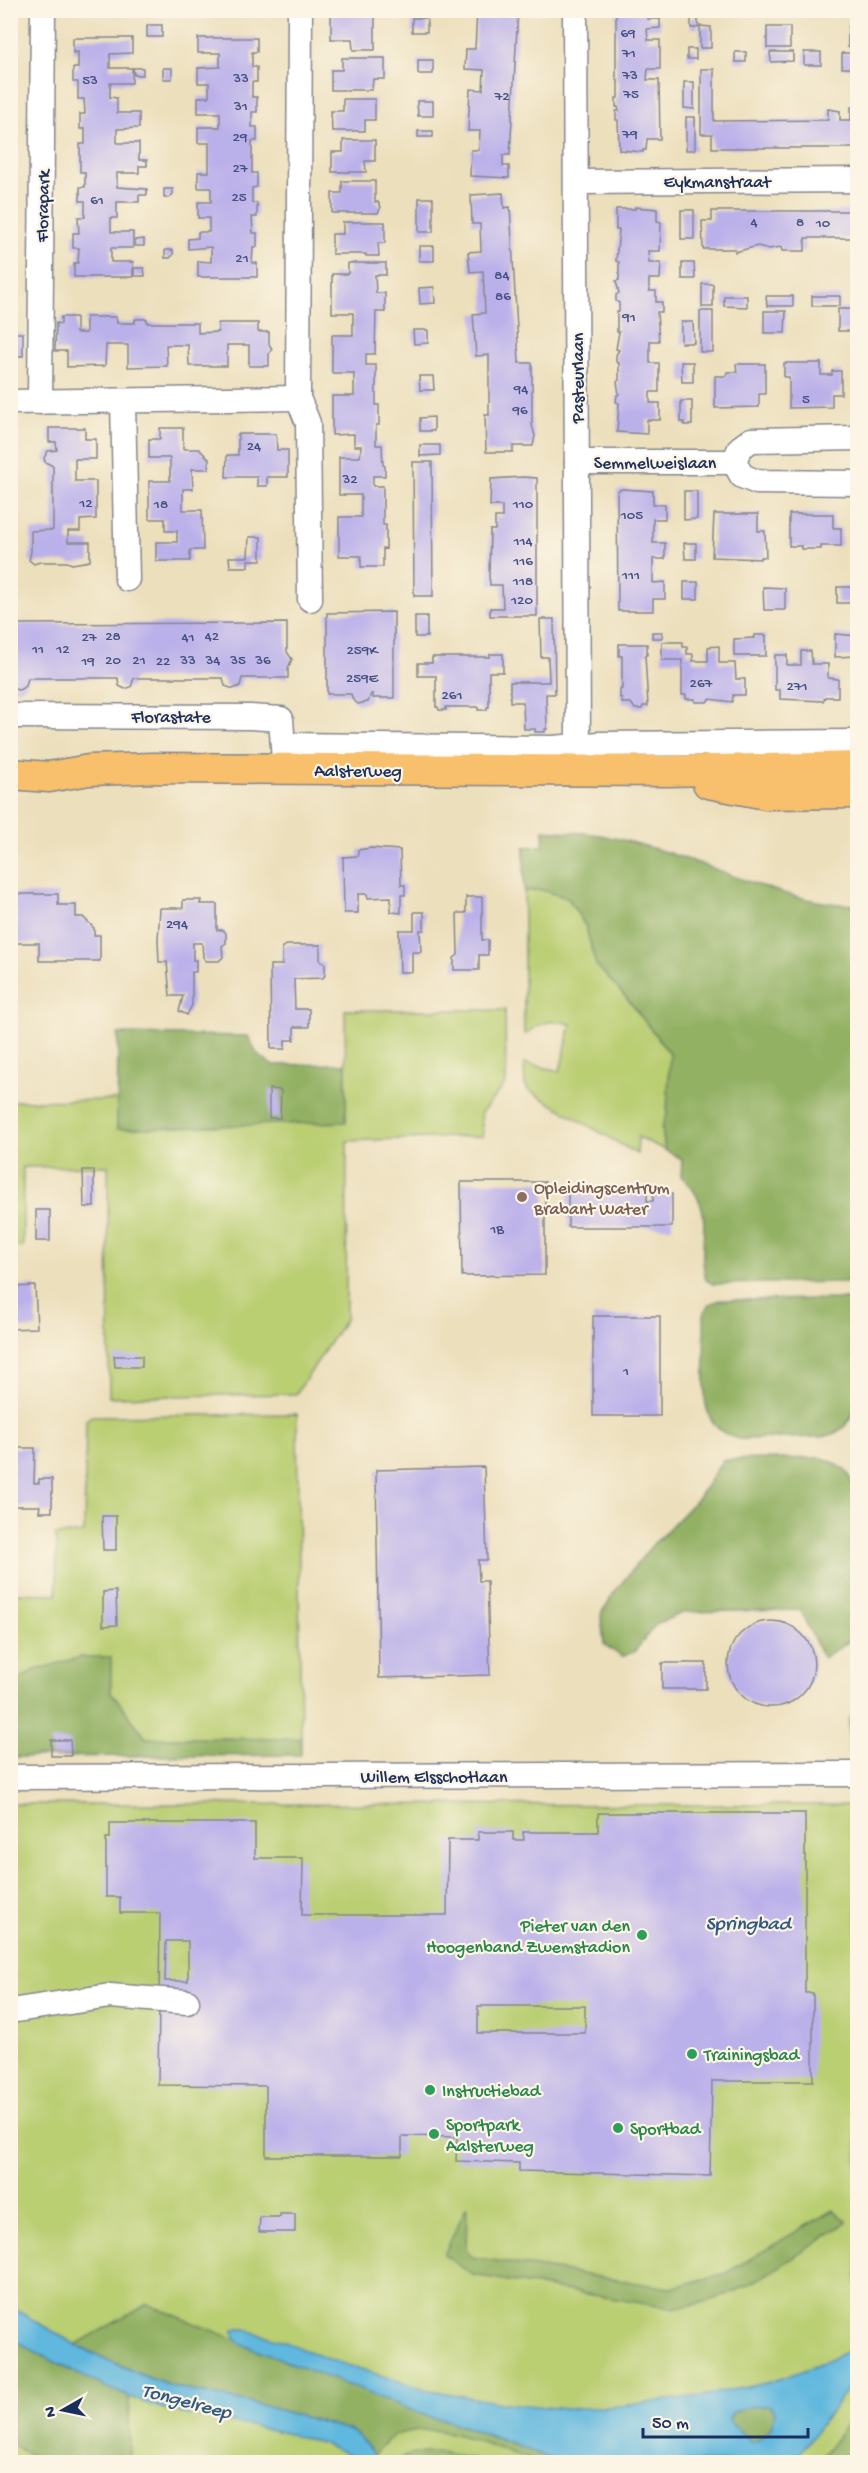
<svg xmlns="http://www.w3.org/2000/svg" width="868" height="2473" viewBox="0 0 868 2473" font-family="'Gochi Hand',sans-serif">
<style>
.green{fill:#bace72;stroke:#6a7e68;stroke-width:1.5}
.forest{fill:#93b164;stroke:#577061;stroke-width:1.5}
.water{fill:#61b8de;stroke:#3e749e;stroke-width:1.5;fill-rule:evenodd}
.building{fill:#bbb1ea;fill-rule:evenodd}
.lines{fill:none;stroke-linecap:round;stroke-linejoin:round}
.minor-casing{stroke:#84878d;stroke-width:27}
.major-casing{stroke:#84878d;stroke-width:33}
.minor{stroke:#fff;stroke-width:24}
.major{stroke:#f8bf6c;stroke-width:30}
.education-dot{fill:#8d6e63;stroke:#fcf5e5;stroke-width:2}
.leisure-dot{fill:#2e9e5b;stroke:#fcf5e5;stroke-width:2}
.labels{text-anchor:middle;stroke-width:4.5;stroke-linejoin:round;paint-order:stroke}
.number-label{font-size:15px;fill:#435081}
.street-label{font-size:18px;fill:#1b2f5e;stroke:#fcf5e5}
.education-label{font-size:18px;fill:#785e54;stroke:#fcf5e5;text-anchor:start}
.leisure-label{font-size:18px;fill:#27864d;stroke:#fcf5e5;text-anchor:start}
.water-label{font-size:20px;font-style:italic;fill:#305884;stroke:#fcf5e5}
</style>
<rect width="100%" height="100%" fill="#fcf5e5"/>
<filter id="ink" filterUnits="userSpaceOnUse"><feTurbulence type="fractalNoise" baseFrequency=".0167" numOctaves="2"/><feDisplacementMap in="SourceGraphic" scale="12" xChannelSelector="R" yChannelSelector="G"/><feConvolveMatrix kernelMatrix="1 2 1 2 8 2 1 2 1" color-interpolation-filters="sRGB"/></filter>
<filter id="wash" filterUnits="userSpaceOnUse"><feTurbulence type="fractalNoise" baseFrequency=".008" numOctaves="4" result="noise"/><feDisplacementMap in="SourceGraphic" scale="24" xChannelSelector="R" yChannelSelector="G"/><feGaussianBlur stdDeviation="1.35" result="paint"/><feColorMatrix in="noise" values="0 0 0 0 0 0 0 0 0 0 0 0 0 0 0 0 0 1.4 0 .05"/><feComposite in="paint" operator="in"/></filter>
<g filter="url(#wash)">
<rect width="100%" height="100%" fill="#ecdfbc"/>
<g class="green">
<path d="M542,890L568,898L586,927L596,965L630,1002L670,1054L667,1114L662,1128L665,1150L638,1137L637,1154L528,1090L525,1084L524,1063L560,1071L571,1024C552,1019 542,1021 526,1034L524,1033V891Z"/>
<path d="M345,1010H505L506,1083L481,1113L483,1136L347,1141L346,1318L296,1394L109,1397L108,1166L23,1167V1247H11L10,1101L118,1100L117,1128L346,1121Z"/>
<path d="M297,1414L301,1739L146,1738L110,1692L35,1670L11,1685V1593L57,1594L56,1535L84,1533L86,1420L92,1416Z"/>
<path d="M857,1710V1753H849V1718Z"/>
<path d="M10,1804L857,1805V2462H11Z"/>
</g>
<g class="forest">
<path d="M544,830C562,832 581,832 599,835C631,841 664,851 695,862C749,881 800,905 857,905L858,1262L846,1282L713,1284L706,1280C695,1236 720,1213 681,1176L682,1159L665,1150L662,1127L667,1114L670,1054L630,1002L596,965L586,927L568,898L542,890L524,891V847L543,846Z"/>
<path d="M118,1034L248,1036L257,1054L272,1065L346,1064V1122L117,1129Z"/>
<path d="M857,1299V1407L845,1426L836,1433L823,1437L739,1439C717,1434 707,1420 705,1398L704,1312L709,1304L720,1300Z"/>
<path d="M822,1458C849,1466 854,1479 857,1505V1636L823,1658L800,1610L685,1612L656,1624L635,1651L622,1657L604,1644L601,1615L613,1594L648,1550L698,1498L723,1460Z"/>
<path d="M81,1657H111V1692L146,1738L301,1739V1755L11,1757V1685L35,1670Z"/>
<path d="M467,2205L466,2249L472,2257L670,2288L726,2273L833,2210L847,2222C792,2257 737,2304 670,2308L473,2275L444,2255Z"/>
<path d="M147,2304L429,2417L443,2419L561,2462C553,2462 545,2464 538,2462C495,2451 440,2416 394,2436C387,2439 380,2449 374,2455L362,2439L349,2430L265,2406L174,2387L144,2376L75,2345Z"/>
<path d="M11,2338L69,2370L129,2396L130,2462H43L11,2444Z"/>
<path d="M769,2404L775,2411C774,2426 766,2440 751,2442L729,2421L733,2412L748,2407Z"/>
<path d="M857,2411V2462H818Z"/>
<path d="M441,2452L484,2462H396C409,2451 425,2452 441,2452Z"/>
</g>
<g class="water">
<path d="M11,2307L83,2349L144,2376L174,2387L265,2406L349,2430L362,2439L379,2462H353L351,2456C294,2426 226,2426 165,2409C111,2394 60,2365 11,2338Z"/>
<path d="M234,2329H243L280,2340L328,2359L425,2389L495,2402L567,2409L620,2406L701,2396L742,2388L771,2382L818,2365L857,2347V2379C833,2405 815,2435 792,2462H561L443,2419L429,2417L240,2343L235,2339ZM769,2405L775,2411C774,2426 766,2440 751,2442L729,2421L733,2412L748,2407Z"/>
</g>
<g id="blocks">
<g class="building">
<path d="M331,10H375V50H353L352,39H331Z"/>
<path d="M477,10H518L510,155H503V166H509V178L470,176L471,150H479L480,131H468L470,89L483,90L484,70L465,69L466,49H475Z"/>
<path d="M616,10H647L648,19H660V28L647,29L648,40H660V69H648L647,80H659L660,139H647L646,150H643V152L619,150L618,120H616V111H619L618,107H616V98H618V80H616Z"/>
<rect x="412" y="18" width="15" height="14"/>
<path d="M691,18L698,19V28H691Z"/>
<rect x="147" y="25" width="15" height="12"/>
<path d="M700,26L711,27V48H700Z"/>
<rect x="767" y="27" width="23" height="21"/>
<path d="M848,27H858V48L848,47Z"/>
<path d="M73,38H132V53L110,54V68H132V83H110V97L117,98V113H139V128L117,129V143H139V160H147V166H139V173H117V187L147,189V195H139V202H117V218H111V232H133V248H111V262H133V277H74V263H78L79,248H73V233H79L78,217H85V201H80V187H85V172H80V144H85V129H80V114H85L84,99H78V82H73V68H78V52L73,53Z"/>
<path d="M198,38H257V52H252V67H257V82H252V97H257V112H252V127H257V141H252V173H257V187L252,188V203H257V217H252L253,233H257V247H253L252,263H257V277H198V261L211,262V247L188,249V239L198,238V232H209V218H198V202H211V188H198V172H209V143H198V127H220V113H198V97H209V83H198V68L220,67V53H198Z"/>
<rect x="687" y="49" width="9" height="10"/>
<rect x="735" y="52" width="11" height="10"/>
<path d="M770,52H793V61L771,62Z"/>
<rect x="804" y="52" width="17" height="13"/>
<path d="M10,53L15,54V73H10Z"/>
<rect x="842" y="53" width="9" height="15"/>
<path d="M342,58H385V79H373L372,90H331V70H342Z"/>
<rect x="418" y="60" width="15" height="14"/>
<path d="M133,68H143V75H134Z"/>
<rect x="163" y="68" width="9" height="11"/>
<path d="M701,69H714V121L828,120V109L840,111V120H851V107H858V148H712V134H701Z"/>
<path d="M684,82H694V109L684,108Z"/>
<path d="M343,99H375V120H365V131H332L331,111H343Z"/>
<path d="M417,101H433V116H418Z"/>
<rect x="10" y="104" width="5" height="39"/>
<rect x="686" y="117" width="9" height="33"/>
<rect x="418" y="131" width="15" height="6"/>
<path d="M343,140H375V161H365L366,172H332V152H343Z"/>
<rect x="10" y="173" width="5" height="39"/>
<path d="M342,181H375V202H378L381,207L378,213H332V193H342Z"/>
<path d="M164,189H173V194L169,198H164Z"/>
<path d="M503,193L504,208L510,207L519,363H532V425L535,436L533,446H513V452H486L485,415H489V355L476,356L473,314L485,313L483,271L470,272L468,252L481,251L480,224H472L471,195Z"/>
<rect x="419" y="198" width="14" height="34"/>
<path d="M635,207L657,209V221L661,222L660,251H648L649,263H661L660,279H649V291H656V302H662V312H657L659,341H650V363H659V392H650V403H660V420H647V434L617,432L619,403L616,402L617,395L619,394L617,382L619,380V363L616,362V355L619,350L616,349L619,332H617V312H619V303L616,301V295L619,293L616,281L619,280V262L616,261L619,230H616V209H635Z"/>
<rect x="681" y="210" width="13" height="29"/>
<path d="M712,211H858V238H805V251H782L781,247L769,249L758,246L735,252V249H703L702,221H712Z"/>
<path d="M343,222H385V243H378L379,256H366V254H332V234H343Z"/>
<path d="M144,239V246H135V240Z"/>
<rect x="10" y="243" width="5" height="20"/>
<rect x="419" y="246" width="15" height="15"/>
<path d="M165,250H173V255L170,258H165Z"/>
<path d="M348,263H386V275H375L376,293H385V312H376L375,354H366V365H376V405H379V425H376V445H382L383,465L385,466V476H373V486H383V525H386V549L383,548V567H361V556H339V517H361V495H339V457H360L361,446H354V434L332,435V396H354V373H332V335H353V313H332V274H348Z"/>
<path d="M682,263H694L695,279H682Z"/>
<path d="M134,268H144L145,276H134Z"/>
<rect x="702" y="284" width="11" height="23"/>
<path d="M434,287L435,303L420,304L419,288Z"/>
<path d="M724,296H747V307L724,306Z"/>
<path d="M766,296H793V306H767Z"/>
<rect x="812" y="296" width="28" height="10"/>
<rect x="838" y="309" width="20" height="22"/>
<rect x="700" y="311" width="13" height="41"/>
<path d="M764,311H786L785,333H764Z"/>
<path d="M61,317H76V333H86V317H116L117,323H135V319H147V323H198V333L218,332V323H258V332H269V344L272,349L269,354V366H249V345H227V366H189L188,345H166L167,366L128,367V345H106L105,366L67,367V351H55L56,323L61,324Z"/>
<path d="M681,322H693L694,343H681Z"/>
<path d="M413,330H428V343L414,344Z"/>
<path d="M10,333H23V356H13V367H10Z"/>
<path d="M681,362H693V382H682Z"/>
<path d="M784,363H821V375H832V371H841V394H832V407L789,408V377H784Z"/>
<path d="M736,364H765V394H759V407L715,408V376H726L727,372H737Z"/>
<path d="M419,376H433L434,390H420Z"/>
<path d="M681,401H692V425H684V422H681Z"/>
<path d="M434,417V431H420V418Z"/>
<path d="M49,428H85V439H96V459H75V481H96V519L80,520V531H68V542H90V561L72,564L67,562H40L34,564L29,560L31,552V531L53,530V466L45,462L44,458L48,451L57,450L56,442H49Z"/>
<path d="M160,428H183V449H199L209,459V469H192L193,489H183V510H202L203,550H190V561H156V542H177V531H165V519H149V481H170V458H149V439H160Z"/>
<path d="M238,434H276L277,450H288V477H267V486H257V477H226L227,455H238Z"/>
<path d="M420,445H440V455L420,456Z"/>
<rect x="10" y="451" width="6" height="32"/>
<path d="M413,462H432L433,596H414Z"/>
<path d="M523,477L537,478V616H490V608H503L502,585H490L489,576L490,530H495V517H502V506H490L491,479Z"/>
<path d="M622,489L653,491V504H665V519H653V543H665V559H653V583L665,582V599H653V611H618L617,491Z"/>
<path d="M684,491H697V519L684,520Z"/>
<path d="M714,514H758V531H765L766,557H760V559L712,557Z"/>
<path d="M789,514H833V528H841V546H821V549H801V546H789Z"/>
<path d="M249,537H261V560H248V567H230L229,557H248Z"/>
<path d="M684,543H696V559H685Z"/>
<rect x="684" y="582" width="14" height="17"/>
<path d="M763,587L785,588V610H764Z"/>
<rect x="837" y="587" width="21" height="16"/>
<path d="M394,612V698H373V694H371L368,702L358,704L353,700L351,694H327V613Z"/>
<rect x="415" y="616" width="12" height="21"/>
<path d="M540,619H554L555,694H546L547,729H545V732H535V729H524L523,702H510V682H549L548,657H541Z"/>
<path d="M287,623V652L292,659L288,668V678H242L240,686L233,689L225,686L223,678H134L131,687L125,689L119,686L118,678H28L26,686L19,690L14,689L10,684V624Z"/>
<rect x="652" y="632" width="10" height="6"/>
<path d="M835,634L858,636V656L835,657Z"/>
<path d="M754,635H766V656H734V639L755,638Z"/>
<path d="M662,642H683V647H687V654H693V661H708V647L719,646V663H735L736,679H745V695H733L732,702L709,699L707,702H695V699H686V695H682V660H662Z"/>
<path d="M619,644H647V655H645L648,706H643L642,709H635L631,703H622V698H620V689H622V656H619Z"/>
<path d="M801,651H811L812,664H828V678L838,679V697H825L823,701L780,699V690H775V655H787V665H801Z"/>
<path d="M490,654H503V672H489V707H487V710H478V707H446V710H439L438,707H436V676H418V663H432V657H490Z"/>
<path d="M371,848L400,850L401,885H405V895H401V913L391,912V897L368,898L367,894H358V913H344L343,857L358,856V850Z"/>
<path d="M10,894H58V905H76V917H83L94,928V935H100V961H39V943H10Z"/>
<path d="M466,897H482V940H488V955H479V970H454V958L458,955L457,913H466Z"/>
<path d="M183,900H201L200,904H217V930H223L226,933V943L222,946L223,957L219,961H206L203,957L202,943H193V960H196V972H192V1005L187,1015L179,1011L183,996H170L167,962H159L158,940L160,908H183Z"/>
<path d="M414,912H424V930H420L421,952H412V972H400L399,930H414Z"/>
<path d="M287,945H320V961L325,964V975L323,978L294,979L295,1009H309V1027H294V1040H285V1049H271L270,965H282V947Z"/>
<path d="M269,1089L281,1090L280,1118H269Z"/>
<path d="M83,1170H94V1207H84Z"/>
<path d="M461,1182H545V1275L462,1276Z"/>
<path d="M647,1188V1201H653V1194H672V1227H568V1189Z"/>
<rect x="36" y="1210" width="14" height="31"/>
<path d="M35,1286L37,1328L10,1329V1287Z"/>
<rect x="593" y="1316" width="67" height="100"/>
<path d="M114,1356H142V1367H115Z"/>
<path d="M10,1448H35L34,1483H39V1479H52V1512H39L40,1506H10Z"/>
<path d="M484,1467L487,1560H478L479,1581H487L490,1675L379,1678L376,1470Z"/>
<path d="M102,1516H116V1550H103Z"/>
<path d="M116,1591L117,1625L103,1626V1592Z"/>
<circle cx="771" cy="1664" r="43"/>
<rect x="662" y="1663" width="44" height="26"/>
<path d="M51,1740H70L71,1756H51Z"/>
<path d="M598,1813H805V1993H813V2081H712L710,2176L519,2171V2163L456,2161L457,2137L402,2136V2156H266V2086L158,2085L160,1913H120V1897H106V1838H110V1823H255V1858H303L302,1915H447L448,1840H478V1832H513V1840H524L523,1832H598ZM166,1941H188V1981H165ZM478,2006H585V2033H478Z"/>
<path d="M280,2214H295V2232H259L260,2217H280Z"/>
</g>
</g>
</g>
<g filter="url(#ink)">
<use href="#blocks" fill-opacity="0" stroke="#84878d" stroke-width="1.5"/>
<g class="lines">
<g class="minor-casing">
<g id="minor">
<path d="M300,10L298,398L308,423L310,599"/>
<path d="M575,10L578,746"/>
<path d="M577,182L858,180"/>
<path d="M10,402L298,398"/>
<path d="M40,402L43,10"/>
<path d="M123,402L127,579"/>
<path d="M577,462H734"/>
<path d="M734,462L740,448L751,440L858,438"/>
<path d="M734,462L742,476L757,482L858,483"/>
<path d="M10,716L250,717L281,719L284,761"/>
<path d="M284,745L553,748L599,744L858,742"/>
<path d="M10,1777L858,1774"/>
<path d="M10,2011L110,1996L187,2002"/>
</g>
</g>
<g class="major-casing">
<g id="major">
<path d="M10,774L49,777L89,770L153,768L667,771L858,767"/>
<path d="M708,783L766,794L858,793"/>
</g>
</g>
<use href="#minor" class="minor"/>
<use href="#major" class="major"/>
</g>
</g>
<circle class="education-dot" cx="522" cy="1197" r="6"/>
<g class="leisure-dot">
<circle cx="642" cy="1935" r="6"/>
<circle cx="692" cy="2054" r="6"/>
<circle cx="430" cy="2090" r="6"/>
<circle cx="618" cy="2128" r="6"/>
<circle cx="434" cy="2134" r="6"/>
</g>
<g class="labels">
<g class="number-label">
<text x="628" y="37">69</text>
<text x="629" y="57">71</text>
<text x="630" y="79">73</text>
<text x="241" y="82">33</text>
<text x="90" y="84">53</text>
<text x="631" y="98">75</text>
<text x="502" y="100">72</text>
<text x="241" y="110">31</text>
<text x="630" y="138">79</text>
<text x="240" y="141">29</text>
<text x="240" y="172">27</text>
<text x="239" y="201">25</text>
<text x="97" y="204">61</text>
<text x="754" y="226">4</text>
<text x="800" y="226">8</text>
<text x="823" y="227">10</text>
<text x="242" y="262">21</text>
<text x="502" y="279">84</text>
<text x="503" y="300">86</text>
<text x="629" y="321">91</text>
<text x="521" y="393">94</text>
<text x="806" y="403">5</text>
<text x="520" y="414">96</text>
<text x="254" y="450">24</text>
<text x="350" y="483">32</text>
<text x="86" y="507">12</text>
<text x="161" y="508">18</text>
<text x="523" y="508">110</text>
<text x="632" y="519">105</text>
<text x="523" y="545">114</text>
<text x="523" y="565">116</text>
<text x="631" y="579">111</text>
<text x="523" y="585">118</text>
<text x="522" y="604">120</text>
<text x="113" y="640">28</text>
<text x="212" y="640">42</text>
<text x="89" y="641">27</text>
<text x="188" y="641">41</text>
<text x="38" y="653">11</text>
<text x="63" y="653">12</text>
<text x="362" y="654">259K</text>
<text x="113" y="664">20</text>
<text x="139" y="664">21</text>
<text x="188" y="664">33</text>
<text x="213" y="664">34</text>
<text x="238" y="664">35</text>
<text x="263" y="664">36</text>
<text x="88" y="665">19</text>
<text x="163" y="665">22</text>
<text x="362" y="682">259E</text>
<text x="701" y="687">267</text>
<text x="797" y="690">271</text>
<text x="452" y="699">261</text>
<text x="177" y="928">294</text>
<text x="497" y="1233">1B</text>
<text x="626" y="1375">1</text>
</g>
<g class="street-label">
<text x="717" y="187">Eykmanstraat</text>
<text transform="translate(42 206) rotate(-89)" y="6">Florapark</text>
<text transform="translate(577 378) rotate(-90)" y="6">Pasteurlaan</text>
<text x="655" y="468">Semmelweislaan</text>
<text x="171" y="722">Florastate</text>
<text x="358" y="776">Aalsterweg</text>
<text x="434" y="1782">Willem Elsschotlaan</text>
</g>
<g class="education-label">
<text x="534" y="1193">Opleidingscentrum<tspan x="534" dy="21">Brabant Water</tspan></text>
</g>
<g class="leisure-label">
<text x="630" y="1931" text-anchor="end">Pieter van den<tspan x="630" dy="21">Hoogenband Zwemstadion</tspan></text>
<text x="704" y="2060">Trainingsbad</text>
<text x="442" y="2096">Instructiebad</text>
<text x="446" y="2130">Sportpark<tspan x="446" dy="21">Aalsterweg</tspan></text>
<text x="630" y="2134">Sportbad</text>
</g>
<g class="water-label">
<text x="748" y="1929">Springbad</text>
<text transform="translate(187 2400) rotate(15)" y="7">Tongelreep</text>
</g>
</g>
<rect width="868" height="2473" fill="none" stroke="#fcf5e5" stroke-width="36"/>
<g transform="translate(63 2410) rotate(261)" stroke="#fcf5e5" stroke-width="4.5" paint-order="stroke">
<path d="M0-4.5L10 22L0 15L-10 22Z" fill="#1b2f5e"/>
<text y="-9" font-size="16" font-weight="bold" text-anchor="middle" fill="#1b2f5e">N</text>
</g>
<path d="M643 2428v9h165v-9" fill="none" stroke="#1b2f5e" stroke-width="3"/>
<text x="652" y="2428" font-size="18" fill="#1b2f5e" stroke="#fcf5e5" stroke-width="4.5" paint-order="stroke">50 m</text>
</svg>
